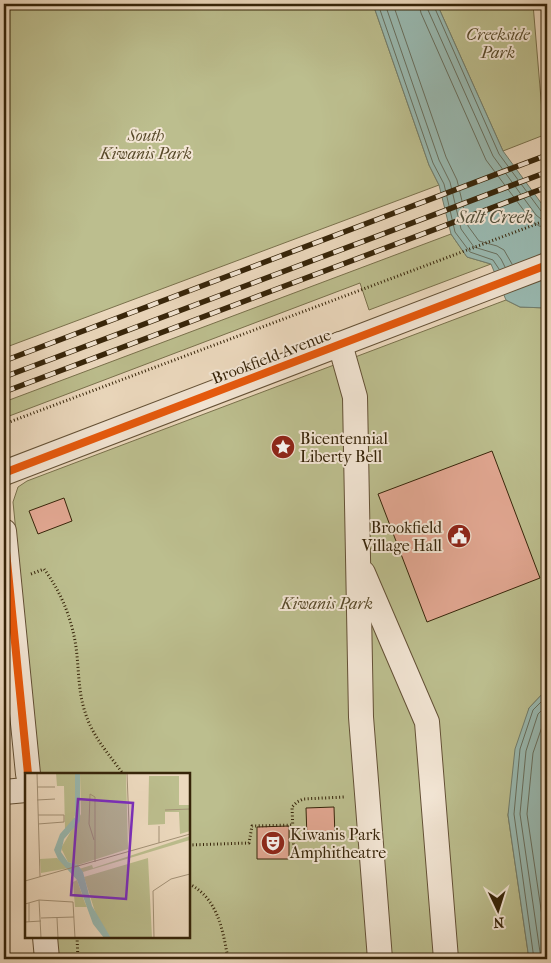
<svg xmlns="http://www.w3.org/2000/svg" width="551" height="963" viewBox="0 0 551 963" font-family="'IM FELL French Canon',serif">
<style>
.green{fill:#bcbe8e;stroke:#79714c}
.water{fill:#99bab2;stroke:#717e6e}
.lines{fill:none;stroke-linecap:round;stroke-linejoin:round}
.shore{stroke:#686f5e;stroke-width:1}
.building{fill:#e3a893;stroke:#362409}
.minor-casing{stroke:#645136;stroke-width:26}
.path{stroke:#362409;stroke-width:3;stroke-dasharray:1 2.5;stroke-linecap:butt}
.minor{stroke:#f3e6d5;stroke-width:24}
.rail-casing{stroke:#362409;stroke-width:5.5}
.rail{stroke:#f3e6d5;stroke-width:4;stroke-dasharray:11;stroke-linecap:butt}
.cycleway-casing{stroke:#f3e6d5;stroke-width:11}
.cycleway{stroke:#e8590c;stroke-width:8}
.labels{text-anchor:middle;stroke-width:4;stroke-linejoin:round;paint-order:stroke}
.park-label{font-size:16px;font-style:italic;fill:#584a2a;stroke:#f3e6d5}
.street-label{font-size:16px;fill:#362409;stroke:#f3e6d5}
.poi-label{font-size:16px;fill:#362409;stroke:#f3e6d5;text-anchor:start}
.water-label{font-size:18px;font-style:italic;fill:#54513c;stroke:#f3e6d5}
.inset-road{fill:none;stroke:#a39176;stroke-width:1}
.view{fill:#7b2cbf;fill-opacity:0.15;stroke:#7b2cbf;stroke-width:2.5}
.inset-edge{fill:none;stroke:#362409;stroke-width:2.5}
</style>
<rect width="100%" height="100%" fill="#ecd9be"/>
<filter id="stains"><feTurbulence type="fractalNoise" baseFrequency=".004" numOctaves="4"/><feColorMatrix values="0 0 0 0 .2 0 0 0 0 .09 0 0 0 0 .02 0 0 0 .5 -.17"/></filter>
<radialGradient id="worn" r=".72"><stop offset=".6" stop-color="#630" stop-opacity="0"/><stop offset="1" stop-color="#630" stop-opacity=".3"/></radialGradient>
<g class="green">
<path d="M4,4H373L429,165L439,185L4,348Z"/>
<path d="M437,4H533L544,135L503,151Z"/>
<path d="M451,234L467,257L491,264L369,310L360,283L4,418V402Z"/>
<path d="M506,300L520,307L547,308V689L529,708L508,815L529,959H58L56,937H189V774H40L13,502L18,487L27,481Z"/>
</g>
<g class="water">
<path d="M373,4H437L503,151L547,211V308L520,307L506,300L491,264L467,257L451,234L439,185L429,165Z"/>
<path d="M547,689V959H529L508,815L515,749L529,708Z"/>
</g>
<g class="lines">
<g class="shore">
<path d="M378,4L433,163L444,184L455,232L470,252L493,260L499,269"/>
<path d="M385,4L439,160L450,182L461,229L474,247L497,254L501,259L505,267"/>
<path d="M393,4L446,157L457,180L468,226L479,241L497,246L504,250L512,264"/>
<path d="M419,4L421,13L486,160L531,220L539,226L547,227"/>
<path d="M427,4L428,10L493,156L536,215L541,219H547"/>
<path d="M433,4L499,154L541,211L547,213"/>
<path d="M547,715L545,718L533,753L527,814L547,950"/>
<path d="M534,959L514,814L520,749L533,710L547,696"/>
<path d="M541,959L520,814L526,751L538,714L547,705"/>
</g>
</g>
<g class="building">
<path d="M492,451L540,578L427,622L378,494Z"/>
<path d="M64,498L72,521L38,534L29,511Z"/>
<path d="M334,807L335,837L307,838L306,808Z"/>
<path d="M289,826V859H257V827Z"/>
</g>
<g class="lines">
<g class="minor-casing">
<g id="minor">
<path d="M340,344L355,397L361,717L380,959"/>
<path d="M4,473L547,265"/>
<path d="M4,531L28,774"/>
<path d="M363,573L427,722L446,959"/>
<path d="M4,792L26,790"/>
<path d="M45,937L47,959"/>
</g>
</g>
<g class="path">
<path d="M4,424L547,220"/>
<path d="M31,574L44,569C61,592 72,619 76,647C79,669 78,691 85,712C92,736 109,754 123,774"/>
<path d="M189,845L249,843L252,826L293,825"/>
<path d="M294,855L292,807L297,802L303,799L345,797"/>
<path d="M189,884C218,898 223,931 228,959"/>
<path d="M77,937L78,959"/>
</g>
<use href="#minor" class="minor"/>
<g class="rail-casing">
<g id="rail">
<path d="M4,361L547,155"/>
<path d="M4,377L547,172"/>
<path d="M4,392L547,187"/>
</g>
</g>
<use href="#rail" class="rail"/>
<g class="cycleway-casing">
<g id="cycleway">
<path d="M4,473L547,265"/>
<path d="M4,531L28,774"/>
</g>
</g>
<use href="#cycleway" class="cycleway"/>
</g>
<defs>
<g id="sight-disc" transform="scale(1.25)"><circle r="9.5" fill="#8f2418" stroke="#f3e6d5"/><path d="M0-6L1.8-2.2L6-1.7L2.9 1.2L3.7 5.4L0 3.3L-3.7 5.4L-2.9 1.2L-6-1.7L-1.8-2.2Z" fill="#fff"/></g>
<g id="civic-disc" transform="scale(1.25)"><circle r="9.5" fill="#8f2418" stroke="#f3e6d5"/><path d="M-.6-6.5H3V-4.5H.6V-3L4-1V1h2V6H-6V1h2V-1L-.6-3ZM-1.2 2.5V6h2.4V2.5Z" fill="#fff"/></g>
<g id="theatre-disc" transform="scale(1.25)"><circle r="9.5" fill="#8f2418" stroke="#f3e6d5"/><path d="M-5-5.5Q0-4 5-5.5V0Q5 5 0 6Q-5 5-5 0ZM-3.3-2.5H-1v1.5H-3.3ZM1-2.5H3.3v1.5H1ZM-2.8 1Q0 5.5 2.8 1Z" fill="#fff"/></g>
</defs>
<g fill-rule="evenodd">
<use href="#sight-disc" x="283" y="447"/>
<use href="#civic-disc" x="459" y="536"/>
<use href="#theatre-disc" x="273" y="843"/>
</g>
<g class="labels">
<g class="park-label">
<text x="498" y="40">Creekside<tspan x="498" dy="18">Park</tspan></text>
<text x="146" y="141">South<tspan x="146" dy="18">Kiwanis Park</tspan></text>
<text x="327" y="609">Kiwanis Park</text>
</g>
<g class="street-label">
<text transform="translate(271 356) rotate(-21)" y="6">Brookfield Avenue</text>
</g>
<g class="poi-label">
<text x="300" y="444">Bicentennial<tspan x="300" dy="18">Liberty Bell</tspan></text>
<text x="442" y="533" text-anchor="end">Brookfield<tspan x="442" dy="18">Village Hall</tspan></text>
<text x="290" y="840">Kiwanis Park<tspan x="290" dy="18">Amphitheatre</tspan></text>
</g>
<g class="water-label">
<text x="495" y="223">Salt Creek</text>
</g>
</g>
<g transform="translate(25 773)">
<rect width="165" height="165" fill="#ecd9be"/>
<path d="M31,0H50L51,39L48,49L40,56L39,13H32ZM55,0H101L103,76L53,92L43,89L36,75L56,41ZM124,3H154V32H165V58L155,61L154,39H140V51L123,52ZM165,63V67L58,99L54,96L67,92L68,95ZM32,85L44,95L16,100L15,86ZM123,85L127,165H86L72,145L59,104ZM52,107L60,130L62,134H50L48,109Z" fill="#bcbe8e"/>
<path d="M50,0H55V48L39,66L36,79L43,89L53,92L58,99L67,133L86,165H79L68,151L52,107L33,86L29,77L35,61L50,44Z" fill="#99bab2"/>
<path class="inset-road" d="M12,0L15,104M102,0L105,78M12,14H30M12,27L30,26M140,37L165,36M13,42H39V49L13,51M134,53V70M69,67L64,51L65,21L70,24V89M0,108L165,61M14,127L16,165M4,130V149M0,131L14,127L48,129L50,165M16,145L49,144M32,145L33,165M0,149L16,148M129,165L128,118L146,106L165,101"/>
<path class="view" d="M53,26L108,30L101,126L46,122Z"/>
<rect width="165" height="165" class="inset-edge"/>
</g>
<rect width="551" height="963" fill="none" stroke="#ecd9be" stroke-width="20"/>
<rect x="5" y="5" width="541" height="953" fill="none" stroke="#362409" stroke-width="2.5"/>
<rect x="10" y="10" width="531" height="943" fill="none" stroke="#362409"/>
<g transform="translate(498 910) rotate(176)" stroke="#f3e6d5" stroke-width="4" paint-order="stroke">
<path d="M0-4L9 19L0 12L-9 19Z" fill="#362409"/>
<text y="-8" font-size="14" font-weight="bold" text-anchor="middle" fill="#362409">N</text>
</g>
<rect width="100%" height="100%" filter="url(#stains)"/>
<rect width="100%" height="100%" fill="url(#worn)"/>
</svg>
